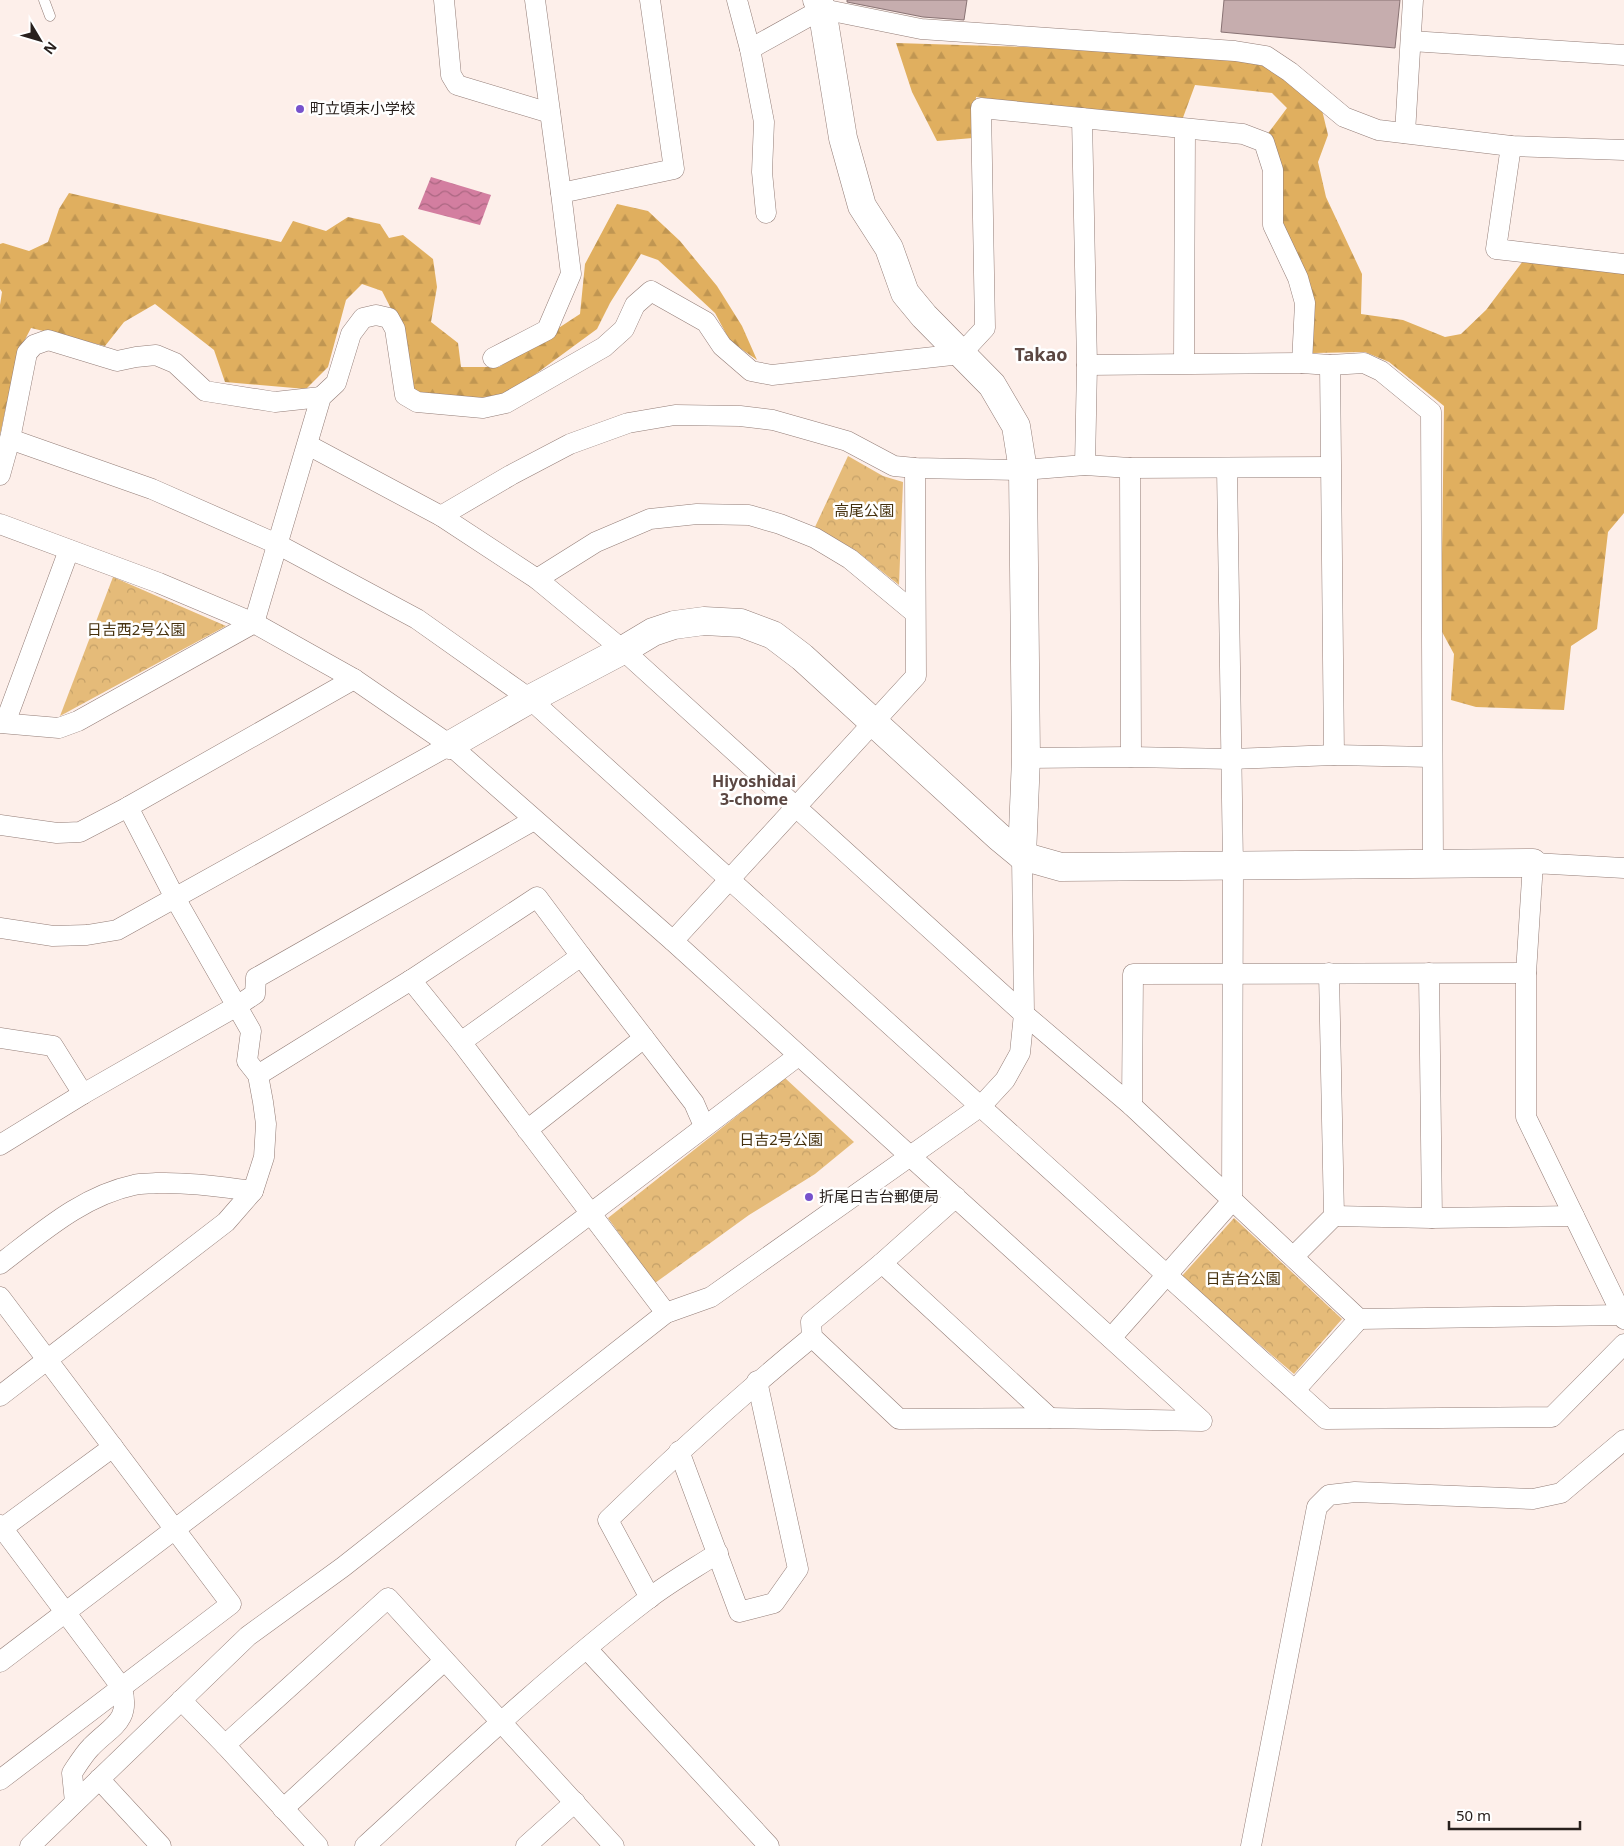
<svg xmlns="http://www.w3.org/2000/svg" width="1624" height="1846" viewBox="0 0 1624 1846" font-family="'Noto Sans','Noto Sans JP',sans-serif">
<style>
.forest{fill:url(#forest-firs)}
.park{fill:url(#park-crowns)}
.water{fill:url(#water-waves)}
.building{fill:#c6adae;stroke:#887273}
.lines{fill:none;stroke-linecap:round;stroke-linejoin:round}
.lane-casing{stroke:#937d77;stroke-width:11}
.street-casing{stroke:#937d77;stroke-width:21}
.secondary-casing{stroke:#937d77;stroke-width:29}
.lane{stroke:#fff;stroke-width:10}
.street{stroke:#fff;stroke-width:20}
.secondary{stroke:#fff;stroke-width:28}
.poi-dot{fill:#7752cc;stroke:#fff;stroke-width:2}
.labels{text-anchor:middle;stroke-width:5;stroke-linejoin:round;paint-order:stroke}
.poi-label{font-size:15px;fill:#28201d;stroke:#fff;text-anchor:start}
.park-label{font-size:15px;fill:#46320f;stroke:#fff}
.neighbourhood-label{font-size:16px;font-weight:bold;fill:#5b4742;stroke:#fff}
.quarter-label{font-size:18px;font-weight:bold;fill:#5b4742;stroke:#fff}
</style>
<defs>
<pattern id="forest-firs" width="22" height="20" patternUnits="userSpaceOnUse" patternTransform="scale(1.25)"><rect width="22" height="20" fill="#e0af5f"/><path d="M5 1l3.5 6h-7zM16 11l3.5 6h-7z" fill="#c09652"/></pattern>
<pattern id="park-crowns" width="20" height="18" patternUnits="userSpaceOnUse" patternTransform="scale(1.25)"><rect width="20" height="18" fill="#e5bb79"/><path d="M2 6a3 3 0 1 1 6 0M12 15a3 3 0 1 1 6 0" fill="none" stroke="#c4a068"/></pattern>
<pattern id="water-waves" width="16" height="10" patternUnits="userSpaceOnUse" patternTransform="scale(1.25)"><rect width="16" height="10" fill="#d37ea0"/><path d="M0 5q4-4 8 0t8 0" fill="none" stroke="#ab6782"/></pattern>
</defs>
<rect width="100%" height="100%" fill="#fdefea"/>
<g class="forest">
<path d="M896,43L1214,53L1266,62L1322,110L1328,135L1318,162L1326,197L1362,274L1361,314L1403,320L1445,337L1461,334L1486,310L1523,261L1624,273V513L1608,532L1597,629L1571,646L1564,710L1476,707L1451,700L1454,654L1441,630L1444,406L1389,362L1365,352L1313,353L1312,303L1279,223L1266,136L1287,108L1272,93L1195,85L1181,123L976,97L973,138L937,141L912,92Z"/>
<path d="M69,193L281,242L293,221L326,231L348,217L380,224L389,238L403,235L433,259L437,287L431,322L458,343L461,367H499L580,314L585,264L617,204L648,211L680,241L717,286L742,326L757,360L730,341L715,313L658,260L641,254L610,303L597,329L503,398L482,401L417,393L409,384L403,332L382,291L362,284L346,300L328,367L306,389L225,382L214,350L155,304L124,322L105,346L31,328L17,355L0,435V305L2,292L0,289V244L3,243L29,251L48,242L59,209Z"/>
</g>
<g class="park">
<path d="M848,456L883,476L903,482L899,585L855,550L815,527Z"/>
<path d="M113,577L226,626L60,716Z"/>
<path d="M785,1078L854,1142L815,1174L749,1215L655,1283L608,1218Z"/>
<path d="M1234,1218L1342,1319L1294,1374L1181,1277Z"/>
</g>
<path class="water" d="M431,177L491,195L480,225L418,209Z"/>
<g class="building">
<path d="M847,0H967L964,20L923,17L847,2Z"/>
<path d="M1224,0H1400L1395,48L1221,32Z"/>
</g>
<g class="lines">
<g class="lane-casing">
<path id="lane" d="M44,0L50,16"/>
</g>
<g class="street-casing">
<g id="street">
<path d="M444,0L451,75L457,85L550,113"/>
<path d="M535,0L561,193"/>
<path d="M737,0L750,49"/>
<path d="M1411,41L1624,55"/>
<path d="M1082,118L1087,365L1085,465"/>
<path d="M1405,133L1413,0"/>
<path d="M1511,146L1496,249L1624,264"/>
<path d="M766,213L762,172L764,122L750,49L822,9L921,29L1235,51L1266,56L1290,72L1344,117L1378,130L1511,146L1624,150"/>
<path d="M493,358L547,330L571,274L561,193L674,169L650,0"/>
<path d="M1184,363L1185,129"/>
<path d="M1087,365L1302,363"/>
<path d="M1330,365L1334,755"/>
<path d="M10,439L152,489L277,544L417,619L530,699L1326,1419L1552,1417L1624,1344"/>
<path d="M308,445L441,516L537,579L623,650L1024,1014L1132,1106L1359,1319L1622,1315"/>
<path d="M1130,468L1131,757"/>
<path d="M0,475L10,439L27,353L34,345L48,340L117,361L136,357L156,355L175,363L205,391L275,402L321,397"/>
<path d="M441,516L511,475L570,444L628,423L675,415L740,416L773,420L847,441L894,466L915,468L1023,470L1085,465L1130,468L1330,467"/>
<path d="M0,524L159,583L254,623L354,679L450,745L673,941L1202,1421L1050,1418L899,1419L812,1337L811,1322L882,1263L956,1197"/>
<path d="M537,579L596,542L650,519L697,514L749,515L780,524L815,538L850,559L915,613"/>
<path d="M0,723L59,728L78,721L254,623L321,397L336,383L351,334L363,318L376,315L389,318L395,329L405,395L417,402L483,408L506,403L604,347L624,329L635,305L651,291L706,322L722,346L751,371L772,375L961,354L985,328L981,108L1243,134L1264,142L1273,170V225L1298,278L1305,303L1302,363L1330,365L1364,363L1381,371L1431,412L1433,864"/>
<path d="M5,723L69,550"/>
<path d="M1026,758L1131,757L1231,759L1334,755L1431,757"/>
<path d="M0,825L57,833L80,832L128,807L354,679"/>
<path d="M1624,868L1533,863L1526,973V1117L1624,1319"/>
<path d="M0,928L53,936L87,935L117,930L450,745"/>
<path d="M673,941L916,676L915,468"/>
<path d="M1429,973L1432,1218"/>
<path d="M411,980L461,1042L666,1313"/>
<path d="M0,1038L53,1046L83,1094"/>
<path d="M461,1042L581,956L694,1103L704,1126"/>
<path d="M258,1075L411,980L537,897L581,956"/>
<path d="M1132,1106L1133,974L1526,973"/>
<path d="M527,1130L644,1038"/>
<path d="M0,1145L83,1094L237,1006L255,994L256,978L534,820"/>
<path d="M1334,1216L1432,1218L1574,1216"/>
<path d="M1294,1256L1334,1216L1329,973"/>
<path d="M882,1263L1050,1418"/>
<path d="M0,1264C41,1233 82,1196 134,1185C142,1183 150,1184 157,1183C190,1182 221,1187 253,1191"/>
<path d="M0,1297L231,1604L0,1780"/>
<path d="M1111,1338L1232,1201L1233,865L1227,468"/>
<path d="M1295,1390L1359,1319"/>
<path d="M0,1396L226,1222L253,1191L264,1157L266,1124L263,1102L258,1075L247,1061L251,1031L175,898L128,807"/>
<path d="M679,1451L739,1612L774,1603L798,1569L757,1381"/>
<path d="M0,1525L122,1688C131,1722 111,1726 91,1747C84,1754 78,1764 72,1773L75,1802"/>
<path d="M0,1530L113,1447"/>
<path d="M650,1598L608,1520C674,1456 741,1395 812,1337"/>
<path d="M587,1649L769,1846"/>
<path d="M0,1662L798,1056"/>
<path d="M181,1700L225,1745L318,1846"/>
<path d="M225,1745L388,1598L614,1846"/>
<path d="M99,1779L161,1846"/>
<path d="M283,1809L444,1661"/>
<path d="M30,1846L248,1636L343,1567L666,1313L711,1297L981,1106L1005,1080L1020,1053L1024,1014L1022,856"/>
<path d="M365,1846C457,1762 549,1675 648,1599C670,1582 695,1568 718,1553"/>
<path d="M526,1846L575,1802"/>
<path d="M1251,1846L1317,1507L1329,1495L1355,1492L1533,1499L1561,1493L1624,1440"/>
</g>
</g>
<g class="secondary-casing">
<g id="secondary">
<path d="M817,0L822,9L843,138L862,206L889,248L905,293L924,316L992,385L1016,426L1023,470L1026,758L1022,856"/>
<path d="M450,745L530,699L623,650L653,632L674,625L704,621L741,623L773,635L802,657L999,837L1022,856L1061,867L1533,863"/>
</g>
</g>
<use href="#lane" class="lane"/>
<use href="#street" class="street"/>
<use href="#secondary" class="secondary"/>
</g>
<g class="poi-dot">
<circle cx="300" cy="109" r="5"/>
<circle cx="809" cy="1197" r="5"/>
</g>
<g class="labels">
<g class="poi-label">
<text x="310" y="114">町立頃末小学校</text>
<text x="819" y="1202">折尾日吉台郵便局</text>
</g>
<g class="park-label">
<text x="864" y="516">高尾公園</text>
<text x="136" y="635">日吉西2号公園</text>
<text x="781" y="1145">日吉2号公園</text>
<text x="1243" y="1284">日吉台公園</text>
</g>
<g class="neighbourhood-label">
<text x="754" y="787">Hiyoshidai<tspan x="754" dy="18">3-chome</tspan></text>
</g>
<g class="quarter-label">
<text x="1041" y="361">Takao</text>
</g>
</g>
<g transform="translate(40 40) rotate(128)" stroke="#ffffff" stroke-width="4" paint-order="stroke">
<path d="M0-4L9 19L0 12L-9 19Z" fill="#28201d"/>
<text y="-8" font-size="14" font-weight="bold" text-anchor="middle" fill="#28201d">N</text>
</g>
<path d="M1449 1821v8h131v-8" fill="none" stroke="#28201d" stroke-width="2.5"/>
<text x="1456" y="1821" font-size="15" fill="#28201d" stroke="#ffffff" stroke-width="4" paint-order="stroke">50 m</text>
</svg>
